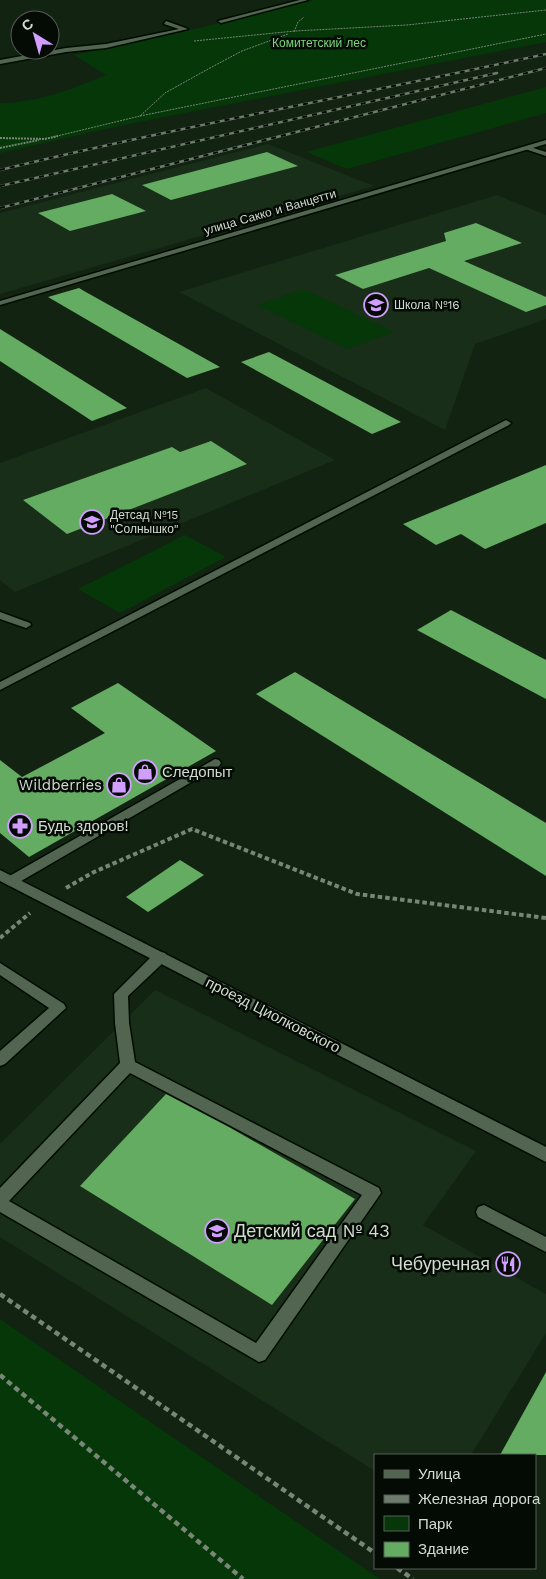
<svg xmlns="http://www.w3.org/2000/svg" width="546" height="1579" viewBox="0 0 546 1579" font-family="'Work Sans',sans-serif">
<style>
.built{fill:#182e18}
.green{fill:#053708}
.building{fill:#65ac63}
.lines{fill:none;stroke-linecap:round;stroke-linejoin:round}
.service-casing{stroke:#010c01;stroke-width:3}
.minor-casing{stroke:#010c01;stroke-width:3}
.path-far3{stroke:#788577;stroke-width:1;stroke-dasharray:2 1;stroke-linecap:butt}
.path-far2{stroke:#788577;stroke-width:2;stroke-dasharray:2 1;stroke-linecap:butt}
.path-far1{stroke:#788577;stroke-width:4;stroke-dasharray:4.5 3;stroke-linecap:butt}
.path{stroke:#788577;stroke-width:4.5;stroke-dasharray:5.5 4;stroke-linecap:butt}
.service{fill:#526551;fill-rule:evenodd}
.minor{fill:#526551;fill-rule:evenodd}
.rail-casing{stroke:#6d7b6d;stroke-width:2.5}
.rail{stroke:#040a04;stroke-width:2;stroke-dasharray:5;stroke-linecap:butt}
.labels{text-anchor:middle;stroke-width:5;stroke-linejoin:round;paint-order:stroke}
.far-park-label{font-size:12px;fill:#7dd97b;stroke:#040a04}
.far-street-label{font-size:12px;fill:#d2dcd1;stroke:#040a04}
.far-poi-label{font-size:12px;fill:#d2dcd1;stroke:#040a04;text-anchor:start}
.poi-label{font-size:15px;fill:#d2dcd1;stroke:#040a04;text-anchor:start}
.street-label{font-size:15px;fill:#d2dcd1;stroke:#040a04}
.near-poi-label{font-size:18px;fill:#d2dcd1;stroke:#040a04;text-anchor:start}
</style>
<rect width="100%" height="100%" fill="#122312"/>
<g class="built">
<path d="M268,144L374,186L0,294V213Z"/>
<path d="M497,195L546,215V319L475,344L445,430L179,292Z"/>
<path d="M206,388L335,460L15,592L0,580V463Z"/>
<path d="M155,990L476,1151L423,1225L546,1294V1333L471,1455H375V1471L0,1237V1144Z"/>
</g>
<g class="green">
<path d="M314,0H546V42L124,125L0,153V103C40,102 70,90 106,75L74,55L199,28Z"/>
<path d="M546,87V113L347,169L306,152Z"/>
<path d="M304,289L394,332L347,349L257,305Z"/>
<path d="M185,535L226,557L120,613L78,589Z"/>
<path d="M0,1319L380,1579H0Z"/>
</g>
<g class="building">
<path d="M267,152L298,166L171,200L142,185Z"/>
<path d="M112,194L146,211L70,231L38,213Z"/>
<path d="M476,223L522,243L464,261L546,297V305L526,312L429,268L363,289L335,275L446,241L444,233Z"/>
<path d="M79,288L84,291L220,367L187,378L48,297Z"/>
<path d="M0,329L127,408L92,421L0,361Z"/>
<path d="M269,352L401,422L372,434L241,362Z"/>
<path d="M211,441L247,464L67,534L23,500L172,447L180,452Z"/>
<path d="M546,465V523L485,549L461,534L436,545L403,524Z"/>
<path d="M451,610L546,660V699L417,630Z"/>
<path d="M295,672L546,823V876L256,694Z"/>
<path d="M118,683L216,751L29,857L0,833V760L22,777L105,733L71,708Z"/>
<path d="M180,860L204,875L148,912L126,897Z"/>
<path d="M166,1094L229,1127L355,1199L272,1305L80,1186Z"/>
<path d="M546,1372V1455H500Z"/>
</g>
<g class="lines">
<g class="service-casing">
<g id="service">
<path d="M300,0H308L221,23L218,21Z"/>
<path d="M166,21L188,29L106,48L66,52L0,64V60L66,48L106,44L179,29L164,24Z"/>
<path d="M527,146L546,152V156L525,149L524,148Z"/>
<path d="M506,420L511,423L509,425L0,690V682Z"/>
<path d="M0,612L30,623L31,625L26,628L0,619Z"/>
<path d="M215,759L219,760L221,763L219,766L16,884H6L4,881L6,878Z"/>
<path d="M160,952L165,953L167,957L165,961L128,996L129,1023L135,1062L379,1188L381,1193L265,1360L259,1362L0,1212V1188L120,1063L115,1023L114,994L155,953ZM130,1073L362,1195L256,1343L9,1201Z"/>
<path d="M0,963L64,1004L66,1008L5,1064L0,1066V1051L49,1008L0,975Z"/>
<path d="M484,1205L546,1237V1252L478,1217L476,1212L478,1207Z"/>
</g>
</g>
<g class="minor-casing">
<g id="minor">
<path d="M546,140V144L0,305V301Z"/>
<path d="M0,870L546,1147V1162L0,881Z"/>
</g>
</g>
<g class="path-far3">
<path d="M294,32L298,22L304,17"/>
<path d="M194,41L295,31L407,25L546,10"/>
<path d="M140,116L546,34"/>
<path d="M53,137L140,116L165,93L210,68L242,51L288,34"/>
</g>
<g class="path-far2">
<path d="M0,138L45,139L58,136"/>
<path d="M0,148L39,140"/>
</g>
<g class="path-far1">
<path d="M66,888L94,872L192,829L357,894L546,918"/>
<path d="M0,938L30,913"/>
</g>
<g class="path">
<path d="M0,1294L375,1553"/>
<path d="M0,1375L243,1579"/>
<path d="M397,1568L413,1579"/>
</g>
<use href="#service" class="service"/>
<use href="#minor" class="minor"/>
<g class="rail-casing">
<g id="rail">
<path d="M0,170C181,126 364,94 546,54"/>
<path d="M0,186L497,73"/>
<path d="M0,208L546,68"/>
</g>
</g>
<use href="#rail" class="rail"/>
</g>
<defs>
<g id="school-ring" transform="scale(1.25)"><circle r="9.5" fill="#040a04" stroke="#d19dfe" stroke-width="1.5"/><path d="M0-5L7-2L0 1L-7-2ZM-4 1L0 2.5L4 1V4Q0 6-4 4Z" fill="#d19dfe"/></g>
<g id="shop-ring" transform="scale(1.25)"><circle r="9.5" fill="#040a04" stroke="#d19dfe" stroke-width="1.5"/><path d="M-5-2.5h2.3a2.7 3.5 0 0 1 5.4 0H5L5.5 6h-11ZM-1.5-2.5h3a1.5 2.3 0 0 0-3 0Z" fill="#d19dfe"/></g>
<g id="pharmacy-ring" transform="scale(1.25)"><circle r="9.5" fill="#040a04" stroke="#d19dfe" stroke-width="1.5"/><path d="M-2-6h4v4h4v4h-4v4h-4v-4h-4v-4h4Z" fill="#d19dfe"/></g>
<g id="restaurant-ring" transform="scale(1.25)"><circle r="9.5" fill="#040a04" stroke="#d19dfe" stroke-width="1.5"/><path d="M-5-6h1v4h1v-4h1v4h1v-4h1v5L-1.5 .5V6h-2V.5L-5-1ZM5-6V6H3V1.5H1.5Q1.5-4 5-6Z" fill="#d19dfe"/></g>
</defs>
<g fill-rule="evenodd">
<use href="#school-ring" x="376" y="305"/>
<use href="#school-ring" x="92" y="522"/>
<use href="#shop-ring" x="145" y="772"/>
<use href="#shop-ring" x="119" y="785"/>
<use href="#pharmacy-ring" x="20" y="826"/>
<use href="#school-ring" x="217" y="1231"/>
<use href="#restaurant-ring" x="508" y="1264"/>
</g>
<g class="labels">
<g class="far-park-label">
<text x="319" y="47">Комитетский лес</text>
</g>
<g class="far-street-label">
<text transform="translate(270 212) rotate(-16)" y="4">улица Сакко и Ванцетти</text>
</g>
<g class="far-poi-label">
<text x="394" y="309">Школа №16</text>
<text x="110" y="519">Детсад №15<tspan x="110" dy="14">"Солнышко"</tspan></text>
</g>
<g class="poi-label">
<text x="162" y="777">Следопыт</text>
<text x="102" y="790" text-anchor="end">Wildberries</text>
<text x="38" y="831">Будь здоров!</text>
</g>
<g class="street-label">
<text transform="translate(273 1015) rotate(27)" y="5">проезд Циолковского</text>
</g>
<g class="near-poi-label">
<text x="234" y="1237">Детский сад № 43</text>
<text x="490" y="1270" text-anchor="end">Чебуречная</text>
</g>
</g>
<rect x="374" y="1454" width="162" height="115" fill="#040a04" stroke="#565e56"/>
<rect x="384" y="1470" width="25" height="8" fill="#526551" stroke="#565e56"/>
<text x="418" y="1479" font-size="15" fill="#d2dcd1">Улица</text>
<rect x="384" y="1495" width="25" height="8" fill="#6d7b6d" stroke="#565e56"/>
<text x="418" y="1504" font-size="15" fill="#d2dcd1">Железная дорога</text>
<rect x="384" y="1516" width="25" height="15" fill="#053708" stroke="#565e56"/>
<text x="418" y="1529" font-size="15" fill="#d2dcd1">Парк</text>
<rect x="384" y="1542" width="25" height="15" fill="#65ac63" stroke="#565e56"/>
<text x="418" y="1554" font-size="15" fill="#d2dcd1">Здание</text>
<g transform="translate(35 35) rotate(323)"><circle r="24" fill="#040a04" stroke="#565e56"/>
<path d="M0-4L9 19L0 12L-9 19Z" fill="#d19dfe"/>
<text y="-8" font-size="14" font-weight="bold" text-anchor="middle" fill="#d2dcd1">С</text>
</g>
</svg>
